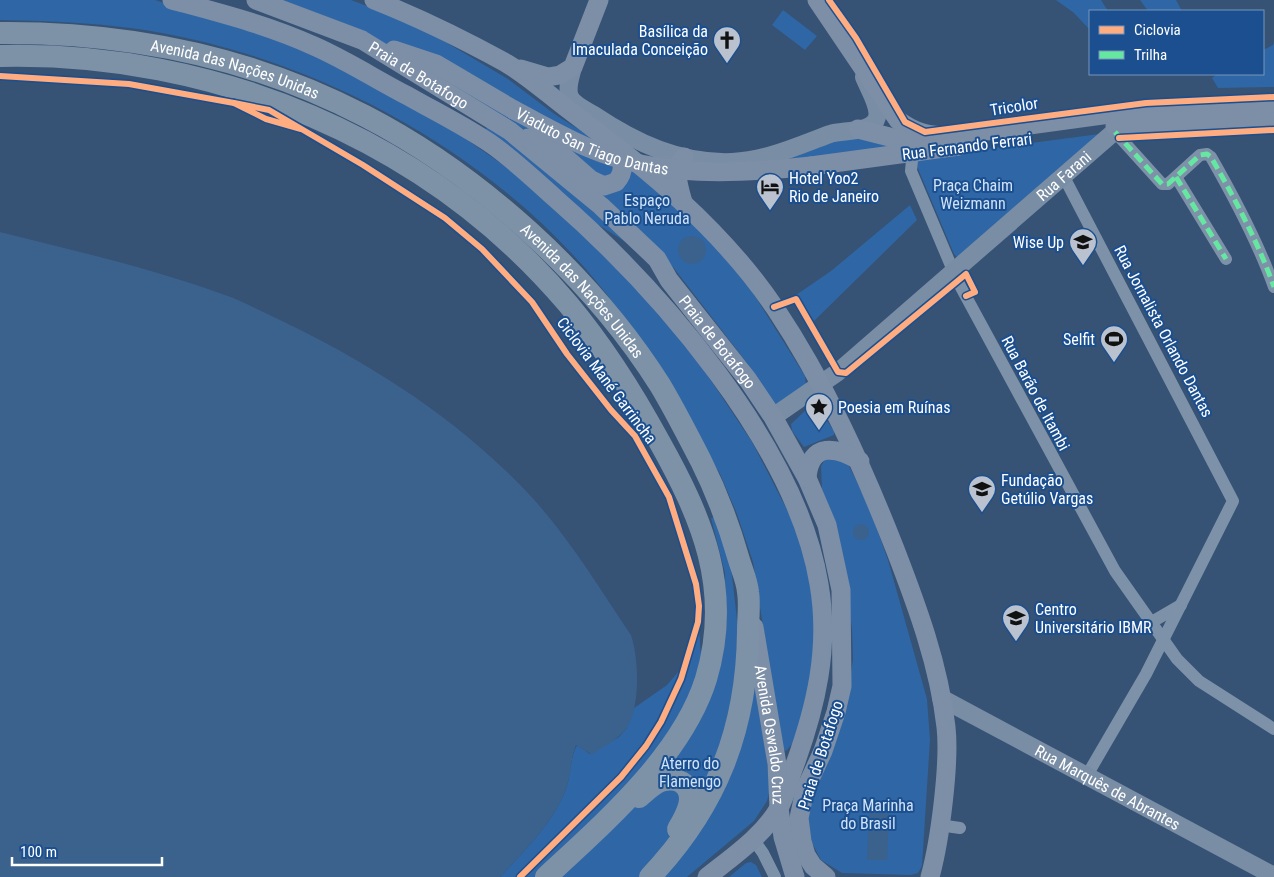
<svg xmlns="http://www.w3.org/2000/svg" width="1274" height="877" viewBox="0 0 1274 877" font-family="'Roboto Condensed',sans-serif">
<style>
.green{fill:#2f66a5}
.water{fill:#3b618d}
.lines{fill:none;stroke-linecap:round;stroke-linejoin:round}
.street{stroke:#7d92a8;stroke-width:12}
.secondary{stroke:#798da4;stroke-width:18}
.primary{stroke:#7d8ea7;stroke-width:19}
.highway{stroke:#7e92a7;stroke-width:22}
.primary-bridge{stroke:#7d8ea7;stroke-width:19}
.quiet{stroke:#66e7a1;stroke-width:5;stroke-dasharray:10 5;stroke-linecap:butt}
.cycleway-casing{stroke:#1b4f8f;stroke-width:9}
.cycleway{stroke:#ffac80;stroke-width:6}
.labels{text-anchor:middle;stroke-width:4;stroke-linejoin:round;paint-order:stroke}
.poi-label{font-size:16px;fill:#fff;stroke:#1b4f8f;text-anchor:start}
.street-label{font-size:16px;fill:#fff;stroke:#1b4f8f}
.park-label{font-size:16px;fill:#cfe3fa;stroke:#1b4f8f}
</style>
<rect width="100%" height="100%" fill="#365274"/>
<g class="green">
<path d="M0,0H155L308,50L453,130L509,169L600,249L667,323L704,370L752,442L799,533L810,570L816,645L812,684L793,743L786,751L782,748L753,562L737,514L720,474C697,437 674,399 651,362C640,344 630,325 617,308C512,165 336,65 162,33C108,23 55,21 0,20Z"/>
<path d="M273,0H351L415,24L508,79L553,113L600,143L617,170L603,179L565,149L509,123L395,48Z"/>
<path d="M1056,0H1101L1108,11H1090V30L1074,13Z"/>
<path d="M1140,0H1176L1182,11H1148Z"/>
<path d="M783,10L817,36L805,50L772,25Z"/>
<path d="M1274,41V87L1218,88L1212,78L1217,74H1263V50L1273,45Z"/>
<path d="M488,126L504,136L637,249L589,219L483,133Z"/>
<path d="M1099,134L957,257L954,254L916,164L918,158Z"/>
<path d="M855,135L916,146L773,163L833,140Z"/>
<path d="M628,167L705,233L753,293L805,376L806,385L775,406L747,363L673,267L600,197L594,186Z"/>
<path d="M910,205L917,220L814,321L796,295L831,271Z"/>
<path d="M817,406L834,431V435L804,447L792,431L791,424L809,407Z"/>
<path d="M826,458L847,462L868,504L888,560L927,699L930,740L922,866L918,873L911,875L842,873L821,860L812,843L807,813L849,688L853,659L852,629L848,599L822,490L821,466Z"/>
<path d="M715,517L731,567L738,628L758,684L770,789L767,801L754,821L687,877H500C523,852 550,826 564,794C571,779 569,760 577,745L590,754L619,737L626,729L634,708L667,685L678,672L686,673L699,627L701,657L726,629L725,573L711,518Z"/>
<path d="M751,862L756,865L762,877H729L746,863Z"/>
</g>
<g class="water">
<path d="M0,232C76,251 151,268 225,295C243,301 260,311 278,319C367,361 457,418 526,491C567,534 598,586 631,635C639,658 641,710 625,730C617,740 604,746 594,753L591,754L576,745C570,760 571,779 564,794C550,826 523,852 500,877H0Z"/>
<circle cx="692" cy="250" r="14"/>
<circle cx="861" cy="532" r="8"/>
<path d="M869,813L889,814L887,860H867Z"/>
</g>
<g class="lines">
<g class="street">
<path d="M1115,132L1162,184H1168L1200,155L1207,154L1211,157C1235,199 1258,242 1274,287"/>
<path d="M917,152L912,160L911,171L957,280L1115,571L1177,659L1199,681L1274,729"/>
<path d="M1064,177L1233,501L1146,674L1086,777"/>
<path d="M1176,177L1226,259"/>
<path d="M1150,623L1181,605"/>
<path d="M939,825L960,828"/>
<path d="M753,839L763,853L775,877"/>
</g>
<g class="secondary">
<path d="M573,67C571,76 566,88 570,97C574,105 586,110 594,115C636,143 680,164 732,162C768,160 797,146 830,134C843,130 868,133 876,120C882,109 868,88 864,77"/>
<path id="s1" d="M773,417L838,372L1122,125"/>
<path id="s2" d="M941,698L1274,876"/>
</g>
<g class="primary">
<path d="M172,0C220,13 268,25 314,46C346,60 377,80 408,96C436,112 467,127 494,146C516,162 536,181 556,199C659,289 796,445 819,584C830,648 816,707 794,767C789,780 786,796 779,808C763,836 732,857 707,877"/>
<path id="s3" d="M256,0L362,40L510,131L601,206L657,259L669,280L748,380L773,417L807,478L827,525L841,590L842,686L836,712L823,751L805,790L799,818L802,841L806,855L813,866L826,877"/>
<path d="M374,0C417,17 466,41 506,63C528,76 549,95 569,110C645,167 721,228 775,308C825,383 862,465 895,549C917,606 939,665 946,727C950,763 940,841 930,877"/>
<path d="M817,0L898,120C915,133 929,136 950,136L1117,113L1274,108"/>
<path d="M394,50L436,64L514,110"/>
<path d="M521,69L548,77L560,75L573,67L599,0"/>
<path d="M1115,126L1274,122"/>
<path d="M858,129L929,147"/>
<path d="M528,138L559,152L591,180L604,186L616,182C627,170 622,158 613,146"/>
<path d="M811,166L959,146"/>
<path d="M683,202C679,188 672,168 684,157"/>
<path d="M807,478C810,441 837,447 860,461"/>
<path id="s4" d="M754,627L777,764L779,808L783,837L795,877"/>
</g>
<g class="highway">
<path id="s5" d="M0,33C127,32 252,57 365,116C479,175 591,276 660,385C675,410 688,436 701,461C717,493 729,525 739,560C742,570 747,581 748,592C750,604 748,619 748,631C747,729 717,806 650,877"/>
<path d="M0,56C214,51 428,139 568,304C603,346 633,393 659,441C702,518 733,589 706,679C682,756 604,823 546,877"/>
<path d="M639,797C645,792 653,784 661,781C668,779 675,779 681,782C699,793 686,816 678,829"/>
</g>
<path class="primary-bridge" id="s6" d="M514,110C539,123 563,137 589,148C660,178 736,174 811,166"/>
<g class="quiet">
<path d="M1115,132L1162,184H1168L1200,155L1207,154L1211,157C1235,199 1258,242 1274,287"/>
<path d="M1176,177L1226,259"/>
</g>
<g class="cycleway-casing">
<g id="cycleway">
<path d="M829,0L856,38L905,122L925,132L1146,103L1274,97"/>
<path d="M0,76L129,84L234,103"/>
<path d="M301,129L266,119L234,103L269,110L363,165L445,218L482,249L532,302L567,354L611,410L635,436L669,497L696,584L699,606L698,622L681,679L661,722L646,746L621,777L520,877"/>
<path d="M1119,138L1274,130"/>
<path d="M774,307L796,299L838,372L846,373L966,274L975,292L966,296"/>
</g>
</g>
<use href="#cycleway" class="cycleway"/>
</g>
<defs>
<g id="church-pin" transform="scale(1.4375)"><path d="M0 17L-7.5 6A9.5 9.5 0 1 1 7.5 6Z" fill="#b9c2ce" stroke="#1b4f8f"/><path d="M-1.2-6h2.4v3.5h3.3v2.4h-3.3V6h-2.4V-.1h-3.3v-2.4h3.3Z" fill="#111"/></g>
<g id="hotel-pin" transform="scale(1.4375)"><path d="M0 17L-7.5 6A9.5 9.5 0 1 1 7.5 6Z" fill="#b9c2ce" stroke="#1b4f8f"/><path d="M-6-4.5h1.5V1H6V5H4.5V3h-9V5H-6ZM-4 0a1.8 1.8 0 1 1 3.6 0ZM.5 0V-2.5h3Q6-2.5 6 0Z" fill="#111"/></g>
<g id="school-pin" transform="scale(1.4375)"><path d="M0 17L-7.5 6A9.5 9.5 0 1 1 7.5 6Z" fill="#b9c2ce" stroke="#1b4f8f"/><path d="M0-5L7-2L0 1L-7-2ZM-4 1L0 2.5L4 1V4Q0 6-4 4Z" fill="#111"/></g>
<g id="stadium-pin" transform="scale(1.4375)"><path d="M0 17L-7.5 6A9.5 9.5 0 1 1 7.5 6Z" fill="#b9c2ce" stroke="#1b4f8f"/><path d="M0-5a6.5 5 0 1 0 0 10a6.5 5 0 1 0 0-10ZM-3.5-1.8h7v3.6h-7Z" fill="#111"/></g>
<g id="sight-pin" transform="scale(1.4375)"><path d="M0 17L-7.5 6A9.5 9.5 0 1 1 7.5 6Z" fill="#b9c2ce" stroke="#1b4f8f"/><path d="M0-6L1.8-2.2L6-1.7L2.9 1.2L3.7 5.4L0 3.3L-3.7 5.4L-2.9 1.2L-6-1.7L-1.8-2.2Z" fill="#111"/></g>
<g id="university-pin" transform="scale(1.4375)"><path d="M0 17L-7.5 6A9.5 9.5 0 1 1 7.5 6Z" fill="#b9c2ce" stroke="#1b4f8f"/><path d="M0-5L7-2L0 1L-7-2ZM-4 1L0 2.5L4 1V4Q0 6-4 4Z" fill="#111"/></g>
</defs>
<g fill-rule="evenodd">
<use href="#church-pin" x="727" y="40"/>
<use href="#hotel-pin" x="770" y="187"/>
<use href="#school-pin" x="1083" y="242"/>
<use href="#stadium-pin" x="1114" y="339"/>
<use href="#sight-pin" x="819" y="407"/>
<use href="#university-pin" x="982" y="489"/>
<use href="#university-pin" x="1016" y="618"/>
</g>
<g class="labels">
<g class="poi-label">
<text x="708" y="37" text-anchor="end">Basílica da<tspan x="708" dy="18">Imaculada Conceição</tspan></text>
<text x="789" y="184">Hotel Yoo2<tspan x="789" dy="18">Rio de Janeiro</tspan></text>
<text x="1064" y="248" text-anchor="end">Wise Up</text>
<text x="1095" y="345" text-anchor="end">Selfit</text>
<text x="838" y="413">Poesia em Ruínas</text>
<text x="1001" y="486">Fundação<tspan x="1001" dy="18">Getúlio Vargas</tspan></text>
<text x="1035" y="615">Centro<tspan x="1035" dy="18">Universitário IBMR</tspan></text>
</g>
<g class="street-label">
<text dy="6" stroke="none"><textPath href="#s5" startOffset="239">Avenida das Nações Unidas</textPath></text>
<text dy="6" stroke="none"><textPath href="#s3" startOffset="180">Praia de Botafogo</textPath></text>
<text transform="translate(1014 106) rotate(-9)" y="6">Tricolor</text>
<text dy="6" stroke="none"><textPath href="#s6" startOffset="85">Viaduto San Tiago Dantas</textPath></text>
<text transform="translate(967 146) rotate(-7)" y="6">Rua Fernando Ferrari</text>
<text dy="6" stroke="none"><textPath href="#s1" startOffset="378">Rua Farani</textPath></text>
<text dy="6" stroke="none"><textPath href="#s5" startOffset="659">Avenida das Nações Unidas</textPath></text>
<text transform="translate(1164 331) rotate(62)" y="6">Rua Jornalista Orlando Dantas</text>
<text dy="6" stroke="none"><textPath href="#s3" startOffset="585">Praia de Botafogo</textPath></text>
<text transform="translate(607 380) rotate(53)" y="6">Ciclovia Mané Garrincha</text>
<text transform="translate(1036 393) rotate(62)" y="6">Rua Barão de Itambi</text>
<text dy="6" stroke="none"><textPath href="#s4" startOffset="109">Avenida Oswaldo Cruz</textPath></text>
<text transform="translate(820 755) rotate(-72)" y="6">Praia de Botafogo</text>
<text dy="6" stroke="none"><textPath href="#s2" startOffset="189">Rua Marquês de Abrantes</textPath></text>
</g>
<g class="park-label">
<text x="973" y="191">Praça Chaim<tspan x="973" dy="18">Weizmann</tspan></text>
<text x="647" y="206">Espaço<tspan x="647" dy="18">Pablo Neruda</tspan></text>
<text x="690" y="769">Aterro do<tspan x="690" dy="18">Flamengo</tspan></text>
<text x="868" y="811">Praça Marinha<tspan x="868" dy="18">do Brasil</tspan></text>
</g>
</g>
<rect x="1089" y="10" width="175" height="65" fill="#1b4f8f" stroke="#7695bc"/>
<rect x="1099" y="26" width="25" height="8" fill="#ffac80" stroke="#7695bc"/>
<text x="1134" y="35" font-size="15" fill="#ffffff">Ciclovia</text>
<rect x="1099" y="51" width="25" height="8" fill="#66e7a1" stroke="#7695bc"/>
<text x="1134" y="60" font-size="15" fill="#ffffff">Trilha</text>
<path d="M12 857v8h150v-8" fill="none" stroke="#ffffff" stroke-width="2.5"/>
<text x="20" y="857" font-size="15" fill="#ffffff" stroke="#1b4f8f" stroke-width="4" paint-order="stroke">100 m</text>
</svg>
